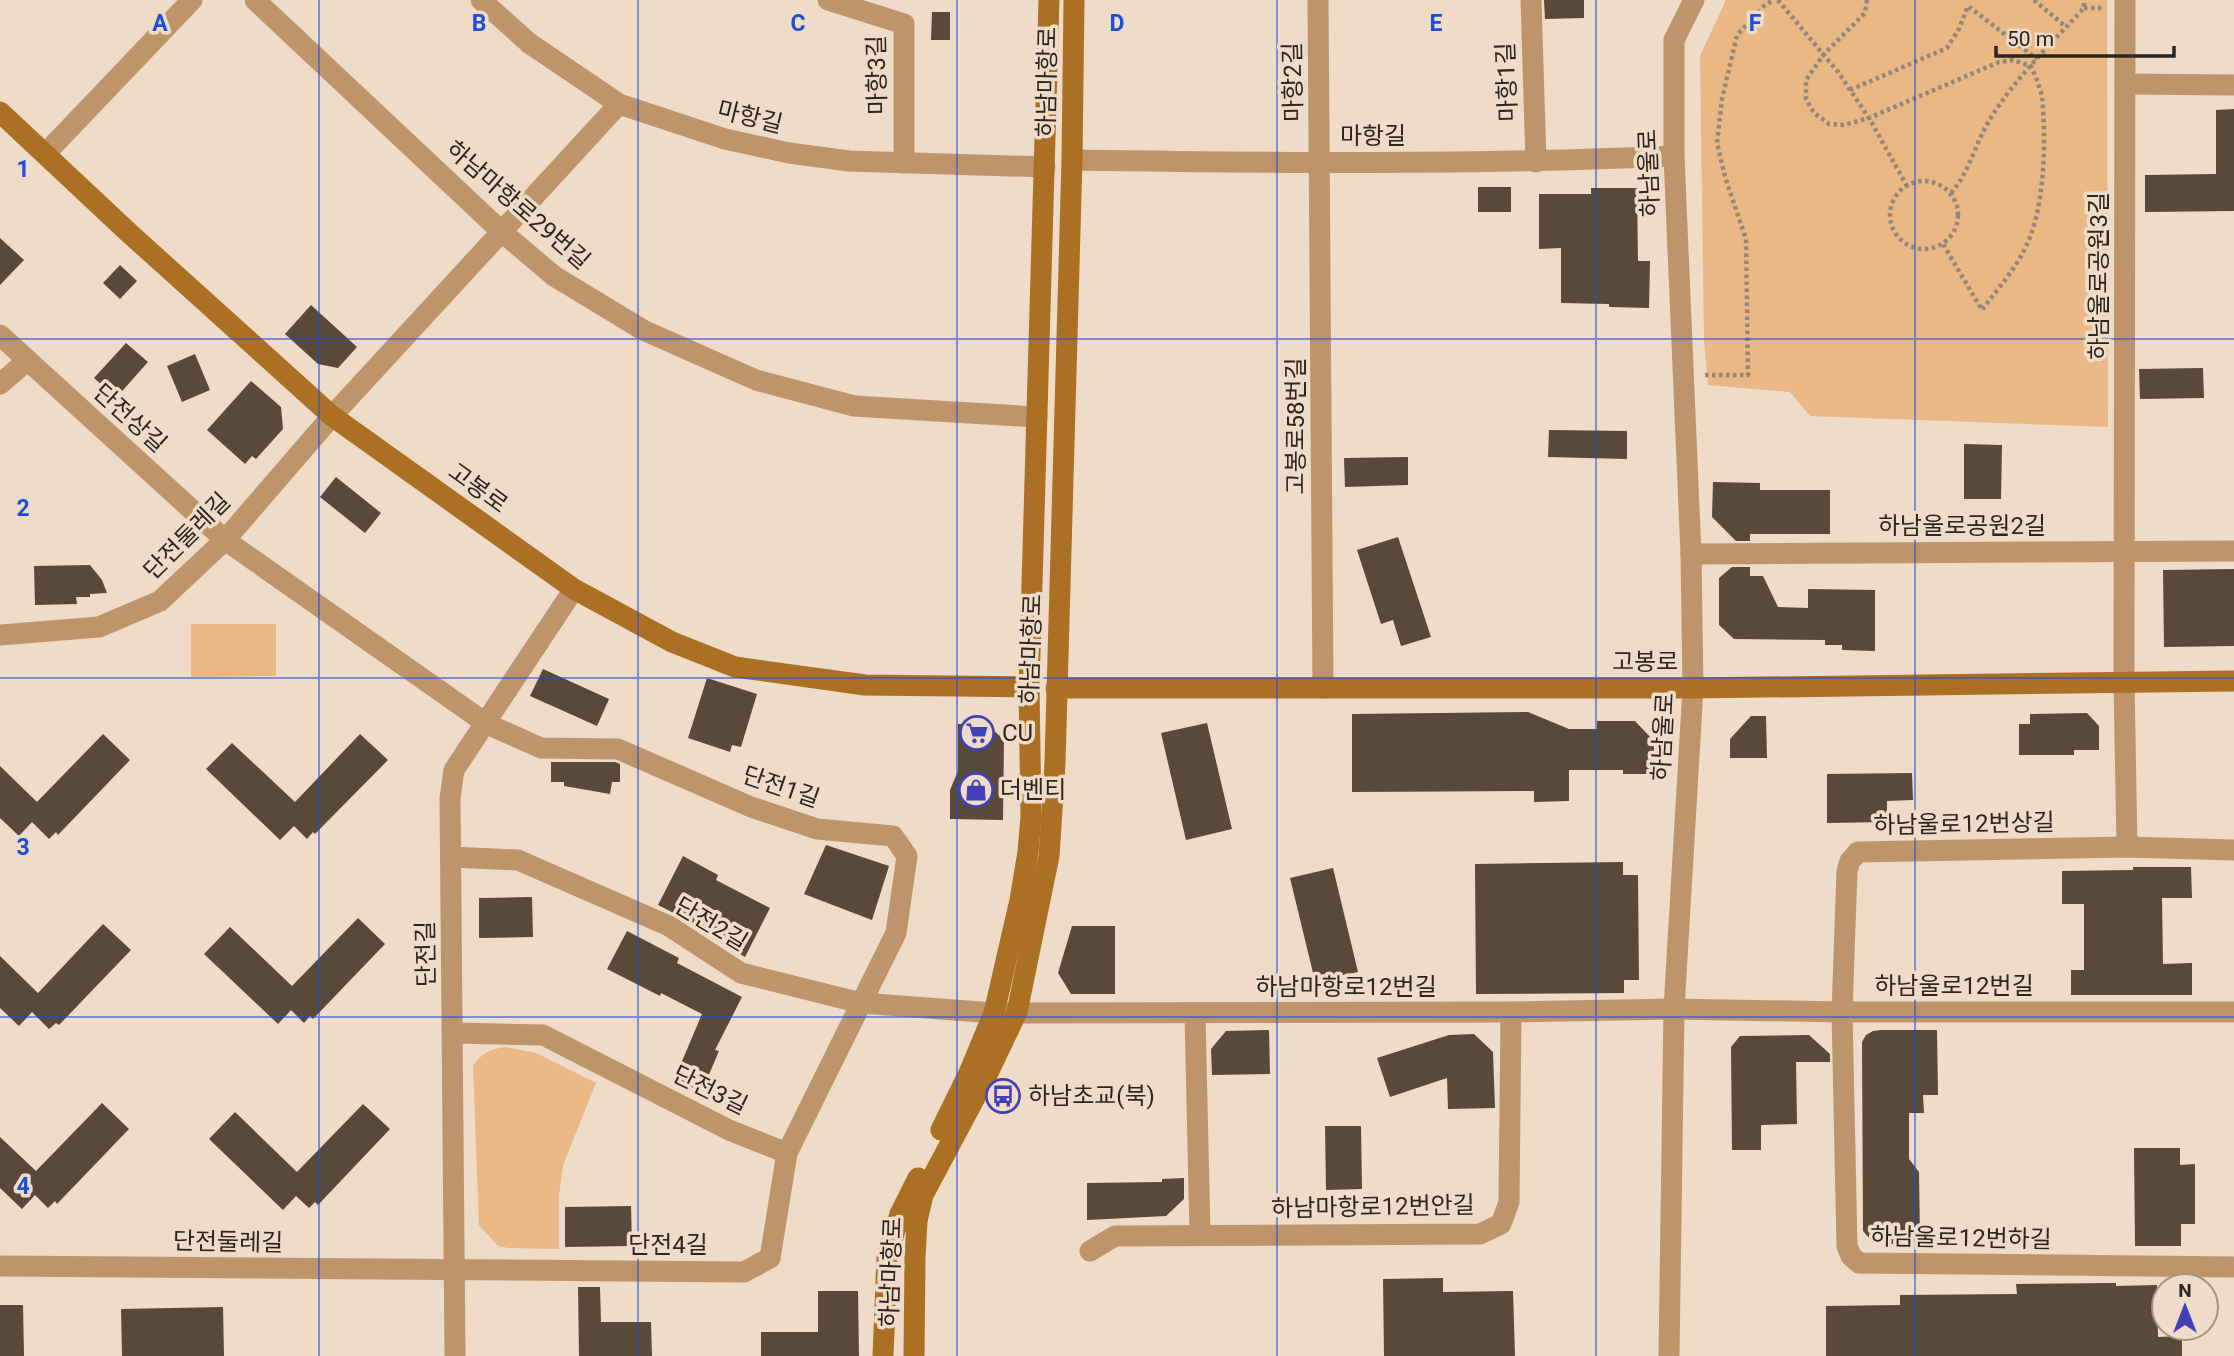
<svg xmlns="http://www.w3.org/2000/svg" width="2234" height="1356" viewBox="0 0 2234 1356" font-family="Roboto,'Noto Sans KR',sans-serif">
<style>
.green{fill:#e9b884}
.building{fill:#584939}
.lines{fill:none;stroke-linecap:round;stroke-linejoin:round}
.path{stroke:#948679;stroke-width:4.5;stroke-dasharray:3.5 3.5;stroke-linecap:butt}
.street{stroke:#be956a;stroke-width:21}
.secondary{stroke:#ac7025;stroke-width:21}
.grid{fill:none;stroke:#1d4ed8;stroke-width:2;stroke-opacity:0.55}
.labels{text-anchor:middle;stroke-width:7;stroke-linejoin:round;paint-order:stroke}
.street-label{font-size:24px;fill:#2d261f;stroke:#eedbc8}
.poi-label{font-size:24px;fill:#2d261f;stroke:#eedbc8;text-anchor:start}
.grid-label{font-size:23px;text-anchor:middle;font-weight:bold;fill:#1d4ed8;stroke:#eedbc8;stroke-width:7;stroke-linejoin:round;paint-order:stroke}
</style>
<rect width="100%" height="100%" fill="#eedbc8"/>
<g class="green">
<path d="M1726,0H2107L2108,427L1810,416L1790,392L1708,385L1704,340L1700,56Z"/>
<path d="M191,624H276V676L191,677Z"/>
<path d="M506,1047L536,1053L596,1083L563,1165L559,1196V1249L508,1248L498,1246L479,1225L473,1066C482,1053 490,1049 506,1047Z"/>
</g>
<g class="building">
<path d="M1544,0H1584V18L1545,19Z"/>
<path d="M932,12H950V40H931Z"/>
<path d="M2234,109V211L2145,212V175L2216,174V110Z"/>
<rect x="1478" y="187" width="33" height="25"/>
<path d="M1591,188H1637L1638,261H1650L1649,308L1609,307V304L1561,303V248L1539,249V194H1591Z"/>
<path d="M0,238L24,260L0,285Z"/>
<path d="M120,265L137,281L120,299L103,283Z"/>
<path d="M311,305L357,347L338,368L318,364L285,334Z"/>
<path d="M126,343L148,362L116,398L94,378Z"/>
<path d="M195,354L210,390L182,402L167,366Z"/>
<path d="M2203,368L2204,398L2140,399L2139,369Z"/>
<path d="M251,381L281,407L283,429L256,459L252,456L245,464L207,430Z"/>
<path d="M1549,430L1627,431V459L1548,457Z"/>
<path d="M1964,444L2002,445L2001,499H1964Z"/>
<path d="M1408,457V485L1345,487L1344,458Z"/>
<path d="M336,477L381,513L365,533L320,497Z"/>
<path d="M1713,482L1760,483V490H1830V534H1750V541H1736L1712,517Z"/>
<path d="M1398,537L1431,637L1401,646L1393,620L1381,624L1357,550Z"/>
<path d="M90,565L102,580L107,593L90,594V597H76L77,604L35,605L34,566Z"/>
<path d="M1732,567H1750V576H1763L1778,607L1808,608V589L1875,590V651L1842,650V645H1825V640L1734,639L1719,625V578Z"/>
<path d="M2234,569V646L2164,647L2163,570Z"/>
<path d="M543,669L609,699L597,726L530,696Z"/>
<path d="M707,678L757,694L741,747L732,745L730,752L688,738Z"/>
<path d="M1528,712L1569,729H1597V721H1635L1654,741V774H1623V770H1569V801L1534,802V791L1352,792V714Z"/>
<path d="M2087,713L2099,726V750H2074V755H2019V724H2030V714Z"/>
<path d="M1751,716H1766L1767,758H1730V739Z"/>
<path d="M1207,723L1232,829L1186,840L1161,733Z"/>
<path d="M958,724H987L1004,740L1003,820L950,819V790L958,771Z"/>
<path d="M103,734L130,760L58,835L56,832L49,839L32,822L19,836L0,818V766L37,802Z"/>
<path d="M360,734L388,760L315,834L313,832L307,839L294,826L280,840L206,769L232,743L295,802Z"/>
<path d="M551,762H615L620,764V782H612L610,794L564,786V782H551Z"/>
<path d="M1912,773L1913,800L1887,801V822L1827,823V774Z"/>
<path d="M826,845L889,866L872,920L804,894Z"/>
<path d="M683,856L718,875L716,880L770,908L745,957L707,935L709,931L658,905Z"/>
<path d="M1623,862V875H1638L1639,980H1624V993L1476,994L1475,864Z"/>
<path d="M2133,867H2191L2192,898H2162L2163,964L2192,963V995H2071V970H2084V904H2062V871L2133,870Z"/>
<path d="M1333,868L1358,972L1315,981L1290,878Z"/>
<path d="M532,897L533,937L479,938V898Z"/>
<path d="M358,918L385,944L313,1019L310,1016L304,1023L291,1010L278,1024L204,954L230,927L292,986Z"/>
<path d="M103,924L131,950L59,1025L56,1023L49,1029L32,1012L19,1026L0,1008V956L38,993Z"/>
<path d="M1072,926H1115V994H1071L1058,973Z"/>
<path d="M627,931L679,958L677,963L742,997L715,1050L719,1051L702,1091L674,1080L702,1014L661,993L660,996L607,969Z"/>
<path d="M1269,1030L1270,1074L1212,1075L1211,1049L1226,1031Z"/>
<path d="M1881,1030H1937L1938,1095H1923L1924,1113H1909V1159L1919,1172L1920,1240H1905V1244H1880L1871,1240L1863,1231L1862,1042L1866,1035L1873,1031Z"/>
<path d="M1474,1034L1493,1052L1495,1108L1448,1109L1447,1078L1390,1097L1377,1058L1449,1035Z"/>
<path d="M1809,1035L1830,1054V1062H1796L1797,1124L1761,1125V1150H1732L1731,1047L1740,1036Z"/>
<path d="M102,1103L129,1129L57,1204L55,1201L48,1208L35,1195L22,1209L0,1188V1137L36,1171Z"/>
<path d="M363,1104L390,1129L318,1205L315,1202L309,1208L296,1196L283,1210L209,1139L235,1112L297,1172Z"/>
<path d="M1325,1126H1361L1362,1189L1326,1190Z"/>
<path d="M2134,1148H2180V1165L2195,1164V1224H2181V1246H2135Z"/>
<path d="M1184,1178V1199L1166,1216L1087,1220V1183L1162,1182V1179Z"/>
<path d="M631,1206L632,1246L565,1247V1207Z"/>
<path d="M1443,1278V1292L1513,1291L1515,1356H1384L1383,1279Z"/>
<path d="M2116,1283V1286L2157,1285L2158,1337L2182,1336V1356H1826V1306L1900,1305V1295L2017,1294L2016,1284Z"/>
<path d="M578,1287H600L601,1322H651L652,1356H579Z"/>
<path d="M818,1291H858L859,1356H761V1332H818Z"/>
<path d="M0,1305H23L24,1356H0Z"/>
<path d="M223,1307L224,1356H122L121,1309Z"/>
</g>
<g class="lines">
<g class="path">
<path d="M1778,0L1838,72L1869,118L1907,186"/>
<path d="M1867,0L1865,13L1824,54L1806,80V99L1814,113L1829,124L1844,125L1869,118L1999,62L2013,60L2031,66C2035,76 2040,86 2042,97C2046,138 2045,198 2030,237C2020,264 1999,287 1982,310L1943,244"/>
<path d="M2034,0L2066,27"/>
<path d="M2084,8H2104"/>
<path d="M1850,90L1947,48L1959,29L1968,6L2037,59"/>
<circle cx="1924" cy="215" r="34"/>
<path d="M1951,193C1969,173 1975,144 1989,121C2014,79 2051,44 2084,8V0"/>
<path d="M1705,375H1748L1746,239L1725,177L1717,143L1722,99L1737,35L1764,6L1773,0"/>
</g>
<g class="street">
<path d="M255,0L502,232L554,276L643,330L756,380L854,406L1037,417"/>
<path d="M481,0L529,43L619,104L725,139L789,153L849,161L1045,167"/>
<path d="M828,0L904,24V163"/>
<path d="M1318,0L1323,688"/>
<path d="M1531,0L1536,162"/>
<path d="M2125,0L2124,682L2127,847"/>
<path d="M2125,84L2234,85"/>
<path d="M46,153L192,0"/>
<path d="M1072,160C1273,163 1473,165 1674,156"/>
<path d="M0,335L225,540L487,724L541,748L618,749L751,807L817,829L893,836L907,856L896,933L787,1153L770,1258L744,1272L0,1266"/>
<path d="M0,384L28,360"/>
<path d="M1691,554L2234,551"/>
<path d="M0,635L99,627L160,601L225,540L332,416L619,104"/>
<path d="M2234,850L2127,847L1858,852L1850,861L1847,871L1842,1012L1847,1246L1851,1256L1859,1263L2234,1267"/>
<path d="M451,857L518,860L669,926L741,973L861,1003L994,1013L1511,1012L1674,1009L1842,1012H2234"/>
<path d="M1195,1014L1200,1235"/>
<path d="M453,1033L543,1035L729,1130L787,1153"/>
<path d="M1090,1251L1115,1236L1480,1234L1501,1224L1509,1202L1511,1012"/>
<path d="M455,1356L450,798L454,770L574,589"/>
<path d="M1669,1356L1674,1009L1693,688L1691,554L1674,156V40L1694,0"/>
</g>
<g class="secondary">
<path d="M0,112L128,232L332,416L574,589L672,642L735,667L865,685L1029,687"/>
<path d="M1056,688H1693L2234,681"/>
<path d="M941,1130L969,1073L994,1013L1020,900L1028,852L1031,817L1029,687L1049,0"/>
<path d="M883,1356L887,1257L900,1214L918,1178"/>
<path d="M914,1356L915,1258L917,1221L923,1195L987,1075L1017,1012L1049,856L1055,763L1072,160L1074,0"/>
</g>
</g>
<path class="grid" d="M319,0V1356M638,0V1356M957,0V1356M1277,0V1356M1596,0V1356M1915,0V1356M0,339H2234M0,678H2234M0,1017H2234"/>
<defs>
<g id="supermarket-ring" transform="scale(1.75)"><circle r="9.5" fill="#eedbc8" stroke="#4341b7" stroke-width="1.5"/><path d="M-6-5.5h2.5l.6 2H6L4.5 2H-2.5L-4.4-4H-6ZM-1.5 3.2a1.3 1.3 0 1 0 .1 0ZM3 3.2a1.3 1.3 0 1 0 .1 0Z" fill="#4341b7"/></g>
<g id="shop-ring" transform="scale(1.75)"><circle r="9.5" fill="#eedbc8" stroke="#4341b7" stroke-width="1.5"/><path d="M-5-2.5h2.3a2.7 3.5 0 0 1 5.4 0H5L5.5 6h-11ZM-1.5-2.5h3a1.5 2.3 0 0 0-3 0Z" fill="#4341b7"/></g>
<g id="bus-ring" transform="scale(1.75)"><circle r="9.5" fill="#eedbc8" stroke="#4341b7" stroke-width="1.5"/><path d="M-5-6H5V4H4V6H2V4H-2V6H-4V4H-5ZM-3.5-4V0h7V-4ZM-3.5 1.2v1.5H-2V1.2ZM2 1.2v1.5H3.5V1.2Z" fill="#4341b7"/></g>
</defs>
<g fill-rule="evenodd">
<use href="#supermarket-ring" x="977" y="733"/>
<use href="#shop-ring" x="976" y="790"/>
<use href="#bus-ring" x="1003" y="1096"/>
</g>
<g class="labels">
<g class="street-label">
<text transform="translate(877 75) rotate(-91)" y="8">마항3길</text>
<text transform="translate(1047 82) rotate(-89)" y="8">하남마항로</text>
<text transform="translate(1293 82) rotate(-91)" y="8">마항2길</text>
<text transform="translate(1507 82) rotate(-92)" y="8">마항1길</text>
<text transform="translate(750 117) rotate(14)" y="8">마항길</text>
<text x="1373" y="144">마항길</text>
<text transform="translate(1649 173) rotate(-92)" y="8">하남울로</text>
<text transform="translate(518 205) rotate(41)" y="8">하남마항로29번길</text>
<text transform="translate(2099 276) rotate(-90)" y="8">하남울로공원3길</text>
<text transform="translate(130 418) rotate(42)" y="8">단전상길</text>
<text transform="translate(1296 426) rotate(-90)" y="8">고봉로58번길</text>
<text transform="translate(478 488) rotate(36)" y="8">고봉로</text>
<text x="1962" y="534">하남울로공원2길</text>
<text transform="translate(187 536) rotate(-45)" y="8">단전둘레길</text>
<text transform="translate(1031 649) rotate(-88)" y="8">하남마항로</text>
<text x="1645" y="670">고봉로</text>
<text transform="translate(1663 737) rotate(-87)" y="8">하남울로</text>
<text transform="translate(781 787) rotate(19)" y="8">단전1길</text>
<text transform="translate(1964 824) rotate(-1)" y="8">하남울로12번상길</text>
<text transform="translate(711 924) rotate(31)" y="8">단전2길</text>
<text transform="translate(426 954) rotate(-91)" y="8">단전길</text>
<text x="1954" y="994">하남울로12번길</text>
<text x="1346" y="995">하남마항로12번길</text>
<text transform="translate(710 1090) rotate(26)" y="8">단전3길</text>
<text transform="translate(1373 1207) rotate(-1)" y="8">하남마항로12번안길</text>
<text transform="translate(1961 1238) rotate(1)" y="8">하남울로12번하길</text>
<text transform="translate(228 1242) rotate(1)" y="8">단전둘레길</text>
<text x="668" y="1253">단전4길</text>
<text transform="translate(891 1272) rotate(-88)" y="8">하남마항로</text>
</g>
<g class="poi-label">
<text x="1002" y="741">CU</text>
<text x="1000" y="798">더벤티</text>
<text x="1028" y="1104">하남초교(북)</text>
</g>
</g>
<g class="grid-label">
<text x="160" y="31">A</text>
<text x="479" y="31">B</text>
<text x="798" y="31">C</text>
<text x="1117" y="31">D</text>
<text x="1436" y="31">E</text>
<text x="1755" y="31">F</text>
<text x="23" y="177">1</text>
<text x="23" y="516">2</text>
<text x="23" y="855">3</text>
<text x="23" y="1194">4</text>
</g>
<g transform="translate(2185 1307)"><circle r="33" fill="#eedbc8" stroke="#a19384" stroke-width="2"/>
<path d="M0-5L12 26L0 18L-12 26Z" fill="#4341b7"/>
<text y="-10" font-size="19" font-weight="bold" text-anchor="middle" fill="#2d261f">N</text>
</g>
<path d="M1996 46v10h178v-10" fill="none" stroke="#2d261f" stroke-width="3.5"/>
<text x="2007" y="46" font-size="21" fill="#2d261f" stroke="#eedbc8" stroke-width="5" paint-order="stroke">50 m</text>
</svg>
